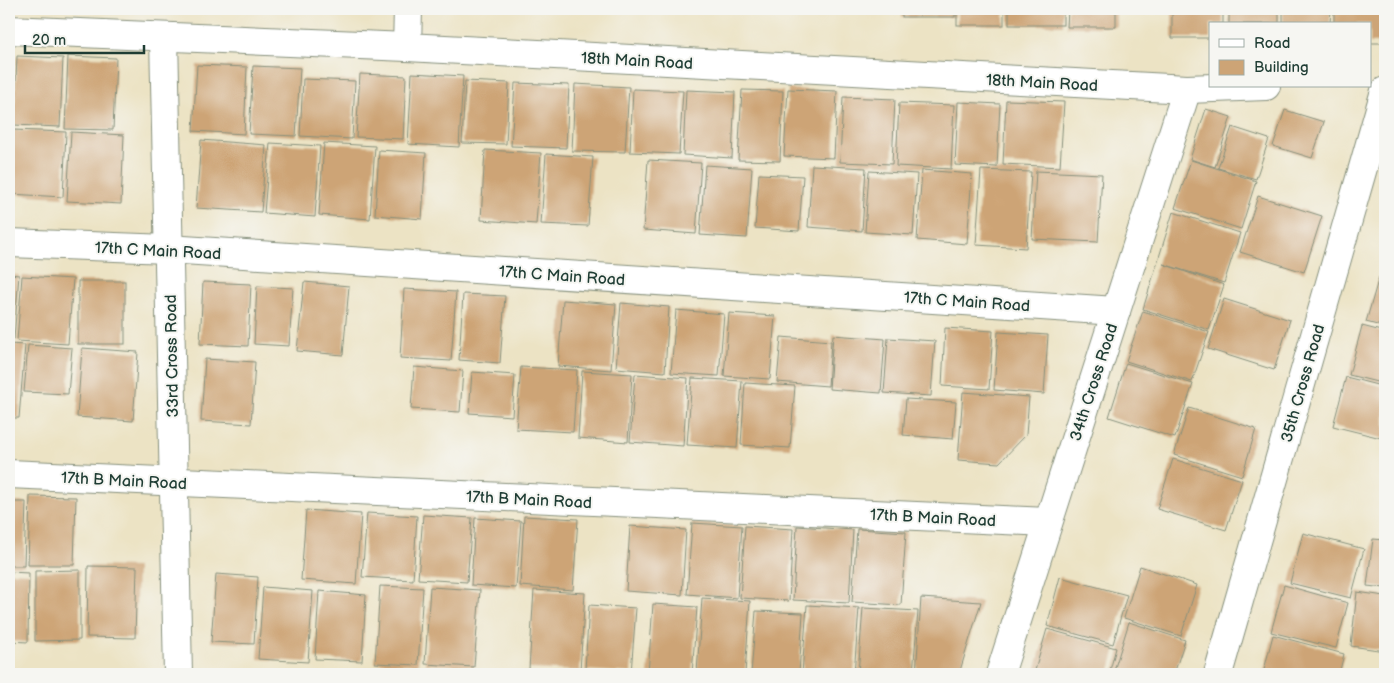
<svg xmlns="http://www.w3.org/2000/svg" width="1394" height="683" viewBox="0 0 1394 683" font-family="'Balsamiq Sans',sans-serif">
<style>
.building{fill:#cda476}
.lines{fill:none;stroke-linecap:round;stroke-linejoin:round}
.street-casing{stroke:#86907c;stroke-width:30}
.street{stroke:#fff;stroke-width:28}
.labels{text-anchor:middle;stroke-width:4;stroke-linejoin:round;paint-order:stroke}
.street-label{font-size:16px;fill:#1f3d34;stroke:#f6f6f2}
</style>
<rect width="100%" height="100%" fill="#f6f6f2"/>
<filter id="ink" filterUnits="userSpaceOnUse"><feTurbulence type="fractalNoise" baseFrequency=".02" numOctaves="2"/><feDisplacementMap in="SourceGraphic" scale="10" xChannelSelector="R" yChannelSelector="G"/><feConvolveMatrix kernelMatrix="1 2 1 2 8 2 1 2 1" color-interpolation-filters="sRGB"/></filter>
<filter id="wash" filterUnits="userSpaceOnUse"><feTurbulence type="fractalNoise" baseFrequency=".0096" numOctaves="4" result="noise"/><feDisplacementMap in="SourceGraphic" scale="20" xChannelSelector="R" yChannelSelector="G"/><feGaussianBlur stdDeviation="1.12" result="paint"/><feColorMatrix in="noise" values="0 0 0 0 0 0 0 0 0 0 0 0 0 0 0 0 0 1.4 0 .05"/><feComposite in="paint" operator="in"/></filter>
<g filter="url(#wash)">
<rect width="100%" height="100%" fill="#ece3c4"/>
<g id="blocks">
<g class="building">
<rect x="793" y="9" width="55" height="2"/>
<rect x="850" y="9" width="49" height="2"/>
<rect x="902" y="9" width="53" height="8"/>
<rect x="957" y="9" width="47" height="16"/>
<rect x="1009" y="9" width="54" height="16"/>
<path d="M1068,9H1116V27H1067Z"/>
<path d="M1172,9H1223V24H1210V38H1172Z"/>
<rect x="1229" y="9" width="50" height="15"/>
<path d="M1283,9H1331L1330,24H1283Z"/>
<path d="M1334,9H1385V43H1370V24H1334Z"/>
<path d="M17,56L63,58L60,127L14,125Z"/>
<path d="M68,56L116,58L113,130L65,129Z"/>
<path d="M197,65L247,67L244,134L193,131Z"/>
<path d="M253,66L300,68L296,136L249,134Z"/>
<path d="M412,73L463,76L459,147L408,144Z"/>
<path d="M360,74L406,76L403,139L356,137Z"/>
<path d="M303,79L355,81L352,139L300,136Z"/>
<path d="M465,81L509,83L506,144L462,143Z"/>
<path d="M515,83L569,85L566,148L511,146Z"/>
<path d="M575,84L629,87L625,152L572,151Z"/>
<path d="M633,89L683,91L679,154L630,152Z"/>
<path d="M788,89L837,91L834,158L784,156Z"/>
<path d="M686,90L735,92L732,158L683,155Z"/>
<path d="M742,90L783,91L780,161L738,160Z"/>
<path d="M843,97L895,99L892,164L840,162Z"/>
<path d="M1006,100L1064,102L1060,167L1003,164Z"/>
<path d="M958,102L1000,104L997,167L955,165Z"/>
<path d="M899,103L954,105L951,169L896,166Z"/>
<path d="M1206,109L1231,117L1215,167L1190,159Z"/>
<path d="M1285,110L1324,122L1312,158L1273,146Z"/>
<path d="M1232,127L1269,139L1256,179L1218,168Z"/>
<path d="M13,130L66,132L63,197L10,194Z"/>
<path d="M71,132L124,135L121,204L67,201Z"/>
<path d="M201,140L266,145L261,212L196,208Z"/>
<path d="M270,143L320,146L315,217L264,213Z"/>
<path d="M324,143L375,146L370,219L319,215Z"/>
<path d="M379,150L426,153L422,219L375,215Z"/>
<path d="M485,150L541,153L536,224L481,220Z"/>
<path d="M546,154L593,157L588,226L541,224Z"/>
<path d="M648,160L701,163L696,234L643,230Z"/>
<path d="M1191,160L1256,181L1241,229L1175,208Z"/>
<path d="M705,165L752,168L747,238L700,235Z"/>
<path d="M812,165L866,168L862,231L808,227Z"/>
<path d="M922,170L972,174L967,244L917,240Z"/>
<path d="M981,170L1031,172L1026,248L976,245Z"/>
<path d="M869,171L917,174L913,235L865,232Z"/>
<path d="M1036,171L1102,174L1098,242L1032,239Z"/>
<path d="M759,174L803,176L799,231L755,228Z"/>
<path d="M1258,196L1322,216L1304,272L1240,252Z"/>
<path d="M1173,212L1240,233L1224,283L1163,264L1224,285L1209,330L1143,309Z"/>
<path d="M9,274L19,275L14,339H9Z"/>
<path d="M22,276L73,279L68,344L17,341Z"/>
<path d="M1379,277L1385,279V327L1366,322Z"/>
<rect x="78" y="281" width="47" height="63"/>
<path d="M203,282L251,284L248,346L200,344Z"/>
<path d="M304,282L349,286L343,355L297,351Z"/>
<path d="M257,286L293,288L289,346L254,344Z"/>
<path d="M404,289L456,292L451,361L400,358Z"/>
<path d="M463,294L505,296L500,363L459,360Z"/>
<path d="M1224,299L1290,320L1274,370L1208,349Z"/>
<path d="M563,300L616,304L611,370L558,366Z"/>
<path d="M621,303L669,307L665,372L616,368Z"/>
<path d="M676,310L724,314L719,376L671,373Z"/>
<path d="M1143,311L1209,332L1192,382L1126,361Z"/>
<path d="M729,313L775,316L770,379L724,376Z"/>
<path d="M1362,326L1385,332V384L1349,375Z"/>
<path d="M945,328L993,331L989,389L942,386Z"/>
<path d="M998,332L1048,335L1044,394L994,390Z"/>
<path d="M833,335L885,339L881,393L829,389Z"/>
<path d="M781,337L831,341L828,386L777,382Z"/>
<path d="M888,338L935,341L931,396L884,393Z"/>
<path d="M9,344L25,345L19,418H9Z"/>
<path d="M28,345L72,348L68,394L24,392Z"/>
<path d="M82,348L138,352L133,421L77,417Z"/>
<path d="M205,359L255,362L251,424L201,421Z"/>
<path d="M1126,363L1193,384L1175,438L1109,417Z"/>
<path d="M414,367L463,371L460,412L411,409Z"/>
<path d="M521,367L577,370L573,432L516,429Z"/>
<path d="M582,371L632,374L628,442L578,438Z"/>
<path d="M472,372L515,375L512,416L469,413Z"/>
<path d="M635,374L688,378L683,446L630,442Z"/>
<path d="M1346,377L1385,387V439L1333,426Z"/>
<path d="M692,378L742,381L737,448L687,445Z"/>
<path d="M745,383L795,386L790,448L741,445Z"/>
<path d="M963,392L1029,397L1026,435L999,463L958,460Z"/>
<path d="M906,399L956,402L953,439L903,435Z"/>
<path d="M1189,408L1256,429L1242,476L1174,455Z"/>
<path d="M1173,459L1242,480L1226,530L1157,509Z"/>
<path d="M30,496L76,497L74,565H28Z"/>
<path d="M9,502H26L24,566H9Z"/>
<path d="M306,510L361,514L356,584L301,580Z"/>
<path d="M367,513L417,516L413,580L362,577Z"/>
<path d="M423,515L472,518L467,582L418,579Z"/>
<path d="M524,516L578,519L573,590L520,586Z"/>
<path d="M475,518L521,521L516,588L471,585Z"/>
<path d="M692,523L742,526L737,598L687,594Z"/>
<path d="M630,526L686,530L682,595L626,591Z"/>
<path d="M745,526L793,529L789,601L740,598Z"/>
<path d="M797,526L853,530L849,603L793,600Z"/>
<path d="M857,529L906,532L901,605L852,602Z"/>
<path d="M1303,533L1364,549L1351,598L1290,583Z"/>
<path d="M1373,539L1385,540V588L1367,586Z"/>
<path d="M88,566L137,567L135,638L87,637Z"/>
<path d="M1140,566L1197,585L1181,636L1124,618Z"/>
<path d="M80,570V640L35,641V571Z"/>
<path d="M9,572L29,573L28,642L9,641Z"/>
<path d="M216,574L258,577L254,644L211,642Z"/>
<path d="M1060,577L1127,595L1113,644L1047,626Z"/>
<path d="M1284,585L1348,603L1336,648L1271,632Z"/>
<path d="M380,586L423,588L418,665L375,663Z"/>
<path d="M263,587L313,591L308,662L258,659Z"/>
<path d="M430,587L480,590L474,667L425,664Z"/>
<path d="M534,590L585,593L580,671L529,669Z"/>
<path d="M319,591L366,595L362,661L315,659Z"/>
<path d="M1357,592L1385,596V651L1351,646Z"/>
<path d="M702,598L750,601L745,674L697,673Z"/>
<path d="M921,598L981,602L959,674H916Z"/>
<path d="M653,604L697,607L692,674H648Z"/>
<path d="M589,605L636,608L631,673L585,670Z"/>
<path d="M807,605L859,608L854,674H802Z"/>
<path d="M863,608L918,611L913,674H858Z"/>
<path d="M756,611L803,613L799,674H751Z"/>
<path d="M1129,622L1185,640L1174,674H1113Z"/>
<path d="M1047,629L1116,648L1109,674H1034Z"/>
<path d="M1273,635L1344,654L1339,674H1263Z"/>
</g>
</g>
</g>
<g filter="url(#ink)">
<use href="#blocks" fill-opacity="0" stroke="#86907c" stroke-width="1"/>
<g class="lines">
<g class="street-casing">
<g id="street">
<path d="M9,30L407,47L1187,89L1266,86"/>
<path d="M164,37L178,674"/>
<path d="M407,47L408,9"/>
<path d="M9,243L168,249L1116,311"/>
<path d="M9,474L1048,522"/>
<path d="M1000,674L1187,89"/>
<path d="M1218,674L1385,91"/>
</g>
</g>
<use href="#street" class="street"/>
</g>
</g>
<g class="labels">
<g class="street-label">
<text transform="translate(637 60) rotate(3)" y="6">18th Main Road</text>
<text transform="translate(1042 82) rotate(3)" y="6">18th Main Road</text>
<text transform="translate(158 250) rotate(3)" y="6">17th C Main Road</text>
<text transform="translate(562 275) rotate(4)" y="6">17th C Main Road</text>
<text transform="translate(967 301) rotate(4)" y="6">17th C Main Road</text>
<text transform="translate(171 356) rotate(-91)" y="6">33rd Cross Road</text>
<text transform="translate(1093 382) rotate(-72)" y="6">34th Cross Road</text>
<text transform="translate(1302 383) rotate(-74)" y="6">35th Cross Road</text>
<text transform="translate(124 480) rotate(3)" y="6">17th B Main Road</text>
<text transform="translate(529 499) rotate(3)" y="6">17th B Main Road</text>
<text transform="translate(933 517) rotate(3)" y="6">17th B Main Road</text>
</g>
</g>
<rect width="1394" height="683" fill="none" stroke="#f6f6f2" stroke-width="30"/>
<rect x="1209" y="22" width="162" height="65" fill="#f6f6f2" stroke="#a0aca6"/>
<rect x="1219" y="39" width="25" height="8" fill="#ffffff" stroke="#a0aca6"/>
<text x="1254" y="48" font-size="15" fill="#1f3d34">Road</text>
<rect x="1219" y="60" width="25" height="15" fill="#cda476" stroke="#a0aca6"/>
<text x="1254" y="72" font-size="15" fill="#1f3d34">Building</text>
<path d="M25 45v8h119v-8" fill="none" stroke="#1f3d34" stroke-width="2.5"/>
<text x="32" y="45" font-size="15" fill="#1f3d34" stroke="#f6f6f2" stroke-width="4" paint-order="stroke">20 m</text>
</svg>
